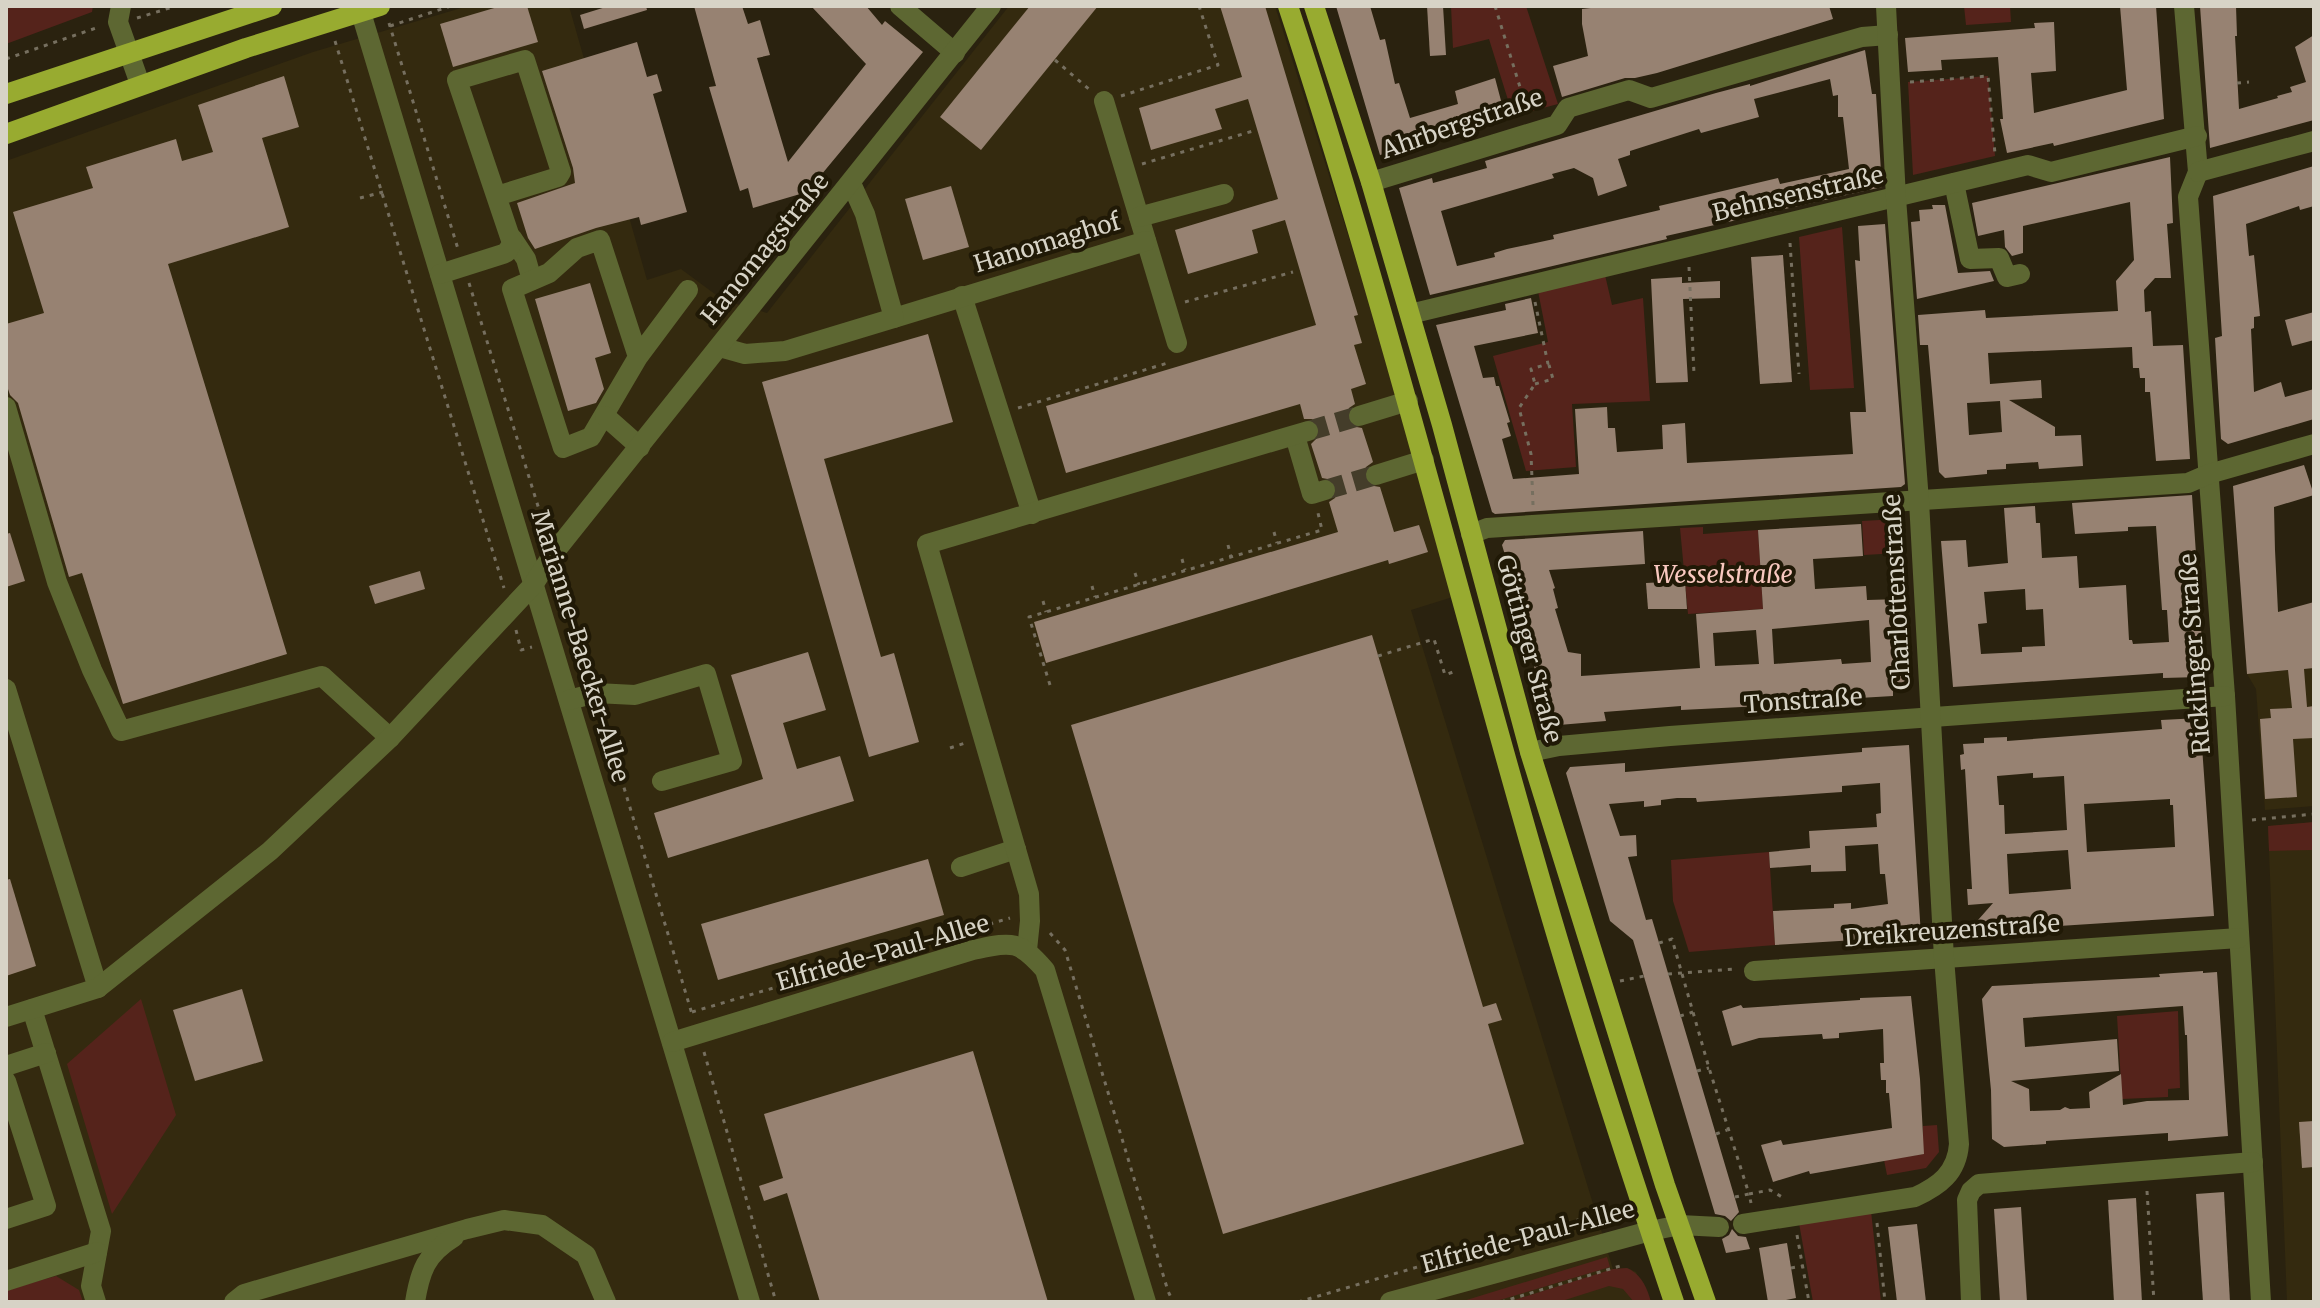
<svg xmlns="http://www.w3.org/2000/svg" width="2320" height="1308" viewBox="0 0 2320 1308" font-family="Merriweather,serif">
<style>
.built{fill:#342a0f}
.green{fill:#55231b}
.building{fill:#978272;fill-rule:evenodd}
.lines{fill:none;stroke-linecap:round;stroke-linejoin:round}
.minor-tunnel{stroke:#443d2a;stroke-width:20;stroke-dasharray:20 10;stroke-linecap:butt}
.path{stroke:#766f5f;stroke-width:3;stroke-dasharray:4 6;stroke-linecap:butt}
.minor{stroke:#5d6732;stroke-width:20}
.major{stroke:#98ab30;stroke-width:20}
.labels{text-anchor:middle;stroke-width:8;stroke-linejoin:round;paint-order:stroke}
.street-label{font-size:24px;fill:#d7d3c6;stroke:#201906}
.park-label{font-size:24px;font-style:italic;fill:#f8c8bf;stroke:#201906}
</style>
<rect width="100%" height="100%" fill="#2a220f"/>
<g class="built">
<path d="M468,6H569L647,280L681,269L723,300L767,313L1009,6H1275L1379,332L1456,596L1411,610L1613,1269L1627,1268L1636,1272L1651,1302H6V161L313,52Z"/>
<path d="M2314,668V806L2265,810L2256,689L2247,674Z"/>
<path d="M2314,822V1302H2287L2268,826Z"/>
</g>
<g class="green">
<path d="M6,6H93L92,12L6,44Z"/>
<path d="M1451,6H1526L1558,104L1513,116L1489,39L1453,48Z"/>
<path d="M1964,6H2010L2011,22L1966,25Z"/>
<path d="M1988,76L1995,156L1913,175L1908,82Z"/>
<path d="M1842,227L1854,388L1810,390L1799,237Z"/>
<path d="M1605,275L1612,305L1643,298L1650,401L1572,404L1576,467L1526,471L1493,356L1548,342L1538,291Z"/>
<path d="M1897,519L1899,553L1864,555L1862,521Z"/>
<path d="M1703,527V534L1758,530L1763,609L1688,614L1680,528Z"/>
<path d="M2314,822V850L2269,851L2268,826Z"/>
<path d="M1769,852L1775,945L1689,952L1673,901L1671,860Z"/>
<path d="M141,999L176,1115L112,1214L67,1064Z"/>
<path d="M2178,1011L2180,1088L2168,1089V1097L2122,1099L2117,1016Z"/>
<path d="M1937,1125L1939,1152L1926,1168L1887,1175L1884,1160L1923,1154V1126Z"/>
<path d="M1871,1211L1881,1302H1813L1799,1223Z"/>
<path d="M1607,1257L1610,1267L1493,1302H1460Z"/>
<path d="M1627,1268C1641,1274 1647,1287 1651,1302H1634L1623,1289L1609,1286L1565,1300L1508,1302L1613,1269Z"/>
<path d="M56,1276L79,1290L83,1302H6V1290Z"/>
</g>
<g class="building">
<path d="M501,6H527L538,42L453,67L440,24Z"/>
<path d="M609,6H646L647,10L584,29L580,15Z"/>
<path d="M694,6H742L748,24L760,20L770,55L757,58L788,162L866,64L811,6H866L882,25L885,21L923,52L807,192L753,208L748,188L740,191L709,87L716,86Z"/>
<path d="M1030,6H1098L981,150L940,117Z"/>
<path d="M1220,6H1265L1358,315L1354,316L1362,343L1354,345L1366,384L1351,389L1355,404L1349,408L1346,419L1351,426L1362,428L1373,462L1366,467L1363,478L1368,485L1380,487L1394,532L1419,525L1428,552L1389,564L1388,560L1046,663L1034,622L1338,532L1329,502L1335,498L1338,487L1333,480L1322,478L1311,444L1320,435V427L1312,419H1304L1300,404L1066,473L1046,406L1316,325L1285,220L1252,230L1258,253L1188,274L1175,230L1278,199L1248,99L1215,109L1222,129L1151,150L1139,108L1242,77Z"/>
<path d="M1336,6H1370L1380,40L1385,39L1395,84L1399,83L1410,118L1458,104L1455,91L1495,78L1504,112L1448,130L1449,135L1380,155Z"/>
<path d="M1427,6H1443L1446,55L1430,56Z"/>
<path d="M1608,6H1829L1833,19L1657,73L1635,78H1625L1562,97L1553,66L1588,56L1582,24V9Z"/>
<path d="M2120,6H2156L2164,119L2054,146L2053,143L2007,153L2000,119H2003L1998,57L1941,60L1942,70L1908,72L1905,38L2035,28L2034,23L2054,22L2056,71L2031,73L2034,113L2127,90Z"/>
<path d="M2200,6H2236L2237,36H2235L2239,109L2278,98L2277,96L2292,92L2290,87L2306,82L2295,47L2314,35V120L2210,148Z"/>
<path d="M637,42L647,77L657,74L662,91L653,94L687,212L641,225L639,217L596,228L535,249L528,238L517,203L575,183L573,168L542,71Z"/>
<path d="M1865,50L1872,94H1876L1882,187L1666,236L1667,239L1430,295L1399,188L1432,178L1433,183L1487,168L1485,161L1716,93L1750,84V86ZM1830,79L1833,96L1838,95V117H1843L1849,169L1780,184L1778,178L1659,206L1660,210L1553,235L1554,239L1507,249L1494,253L1495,257L1457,266L1441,211L1554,178L1552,174L1574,168L1593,178L1598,196L1627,186L1618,159L1630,155V151L1699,129L1701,133L1759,117L1754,99Z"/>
<path d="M284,76L299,127L262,138L289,227L168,264L287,654L123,704L82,573L69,577L18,403L10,395L6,383V324L44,313L13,212L93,188L86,167L176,139L182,161L213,152L198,105Z"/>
<path d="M2170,157L2173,223L2167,224L2171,278H2155L2144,290L2145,312L2151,311L2153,346L2183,345L2190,459L2156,461L2150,392H2145V378H2140L2139,368H2133L2132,347L1988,353L1990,384L2041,380L2042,398L2009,400L2055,427V436L2081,435L2083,466L2039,469L2038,462L2006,464V469L1987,470V474L1945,478L1939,472L1928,345H1920L1918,315L1985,310L1986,318L2118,311L2116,281L2134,260L2130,202L2023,226V253L2012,256L2005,247L2004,230L1978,236L1972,203ZM2000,401L2002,432L1969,435L1967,403Z"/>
<path d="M2314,166V206L2300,210L2299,206L2246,224L2249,256L2254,255L2260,316L2254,317V328L2251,329L2254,392L2281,382L2285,397L2314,389V419L2228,444L2221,439L2215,338L2222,336L2213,196Z"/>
<path d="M951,186L969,247L923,260L905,199Z"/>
<path d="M1932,205H1945L1958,273L1990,271L1994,281L1917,299L1911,222L1920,221L1919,210L1933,209Z"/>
<path d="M1885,224L1905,484L1901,487L1495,514L1492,512L1436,325L1506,310L1505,304L1531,298L1538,333L1474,346L1483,378L1494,377L1496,386H1499L1510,422L1507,423L1511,436L1502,439L1513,479L1579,474L1575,409L1607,407L1608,428H1615L1617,452L1663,449L1662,425L1685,423L1687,463L1853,454L1850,412H1866L1855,260L1860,261L1858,226Z"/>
<path d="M1783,255L1792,382L1760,384L1751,257Z"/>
<path d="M1682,277V283L1720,281V298L1683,299L1688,382L1656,383L1651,279Z"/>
<path d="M590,283L611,353L595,358L604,389L596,403L568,411L535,299Z"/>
<path d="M2314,312V340L2292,346L2285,320Z"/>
<path d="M928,334L953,422L824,459L881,657L894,653L919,742L869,757L762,382Z"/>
<path d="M2304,465L2314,495L2274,507L2275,550L2278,612L2314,602V668L2304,669L2307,707L2314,706V738L2293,739L2297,797L2265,799L2260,719L2271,718L2270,709L2292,708L2288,670L2247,674L2233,486Z"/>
<path d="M2192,495L2204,672L2200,677L2163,678V673L1953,687L1941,541L1966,540L1968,567L2008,563L2004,508L2035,506L2036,523H2040L2042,558L2077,556L2079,588L2126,585L2129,640H2132L2133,644L2169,642L2167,610H2162L2156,526L2128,527V531L2075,534L2072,503ZM2025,589L2026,610L2043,609L2045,646L2022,647V652L1981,654L1978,624L1987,623L1984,592Z"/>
<path d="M1861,524L1863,556L1813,559L1815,589L1866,586L1867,600L1902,599L1908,690L1893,691V696L1825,700V697L1761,701L1762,706L1681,710V706L1604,712L1606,721L1559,725L1549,719L1514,596L1517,595L1502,545L1505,540L1643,531L1645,564L1549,570L1555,588L1553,589L1558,608L1555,609L1568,652L1581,654V676L1700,668L1696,614L1763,609L1758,530ZM1869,620L1871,662L1842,664L1841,659L1774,664L1772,629ZM1756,630L1759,664L1715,666L1713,633Z"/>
<path d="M10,533L25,581L6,587V534Z"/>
<path d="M420,571L425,589L375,604L369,586Z"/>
<path d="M1685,581L1687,609H1648L1646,583Z"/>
<path d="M1372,635L1483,1007L1496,1003L1502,1020L1488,1024L1524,1144L1223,1234L1071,725Z"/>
<path d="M808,652L826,710L783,723L797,769L840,756L854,801L668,858L654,813L763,779L731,675Z"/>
<path d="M2200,718L2214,916L2014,929L2015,932L1980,935L1971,928L1993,903L1968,905L1967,889H1972L1965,769L1961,770L1960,755L1964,754L1963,744L1984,743V738L2007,737V741L2162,729L2161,720ZM2033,773V778L2064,776L2067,830L2005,834L2004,805H1999L1997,776ZM2170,799V805H2173L2175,847L2087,852L2084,804ZM2068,850L2071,889L2009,894L2007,854Z"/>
<path d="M1909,745L1921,936L1775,945L1773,911L1834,908V904L1851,903V909L1888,904L1885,874H1880L1878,844L1845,846L1846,871L1811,872V865L1770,868L1769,852L1810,848L1809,831L1877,827L1876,814L1881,813L1880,783L1842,786V792L1827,793L1697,802L1696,798H1677L1661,800V805L1644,807V801L1609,804L1620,836L1636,835L1637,856L1628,857L1646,920L1652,919L1739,1212L1731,1221L1725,1216L1715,1214L1633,940L1610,921L1566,773L1570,767L1625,763V772L1862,752V748Z"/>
<path d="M928,859L944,915L718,980L701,924Z"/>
<path d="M10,879L36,966L6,976V880Z"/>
<path d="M2203,971V973L2217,972L2228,1136L2168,1141V1133L2046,1141V1144L2004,1147L1992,1139L1991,1090L1982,999L1992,986L2160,977L2159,974ZM2183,1006L2185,1035H2187L2189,1100L2147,1101L2123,1105L2121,1074L2089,1092L2090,1108L2070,1109L2065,1107L2060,1110L2030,1111L2029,1089L2011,1081L2119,1071L2117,1039L2025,1047L2023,1018Z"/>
<path d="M242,989L263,1061L195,1081L173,1010Z"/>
<path d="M1911,996L1920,1079L1924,1154L1810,1174L1809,1171L1773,1182L1761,1145L1781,1140L1783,1145L1892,1128L1889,1093H1886V1080H1881L1880,1063H1884L1883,1029L1839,1033V1038L1823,1039L1822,1034L1759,1038L1732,1046L1722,1011L1741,1005L1743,1008L1860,1000V998Z"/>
<path d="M973,1051L1048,1302H820L787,1193L764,1201L759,1186L783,1178L764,1114Z"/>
<path d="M2314,1121V1167L2302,1168L2299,1122Z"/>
<path d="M2224,1192L2230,1302H2203L2196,1194Z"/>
<path d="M2136,1198L2142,1302H2114L2108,1200Z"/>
<path d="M2021,1207L2027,1302H2000L1994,1209Z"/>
<path d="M1917,1224L1926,1302H1897L1888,1227Z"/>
<path d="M1732,1229L1738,1236L1746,1237L1750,1249L1726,1253L1722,1239L1729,1235Z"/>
<path d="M1787,1243L1796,1298L1786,1300V1302H1768L1759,1248Z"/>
</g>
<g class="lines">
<g class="minor-tunnel">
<path d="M1308,431L1359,416"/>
<path d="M1325,490L1376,475"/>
</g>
<g class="path">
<path d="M1495,6L1528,113"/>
<path d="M137,18L176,6"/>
<path d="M389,23L458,249"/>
<path d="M390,26L451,6"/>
<path d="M335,41L504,588"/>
<path d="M6,59L99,27"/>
<path d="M1055,60L1090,90"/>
<path d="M1910,82L1988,76L1995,154"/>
<path d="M2237,83L2249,82"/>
<path d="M1121,96L1218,65L1199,6"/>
<path d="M1142,164L1253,131"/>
<path d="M360,198L383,192"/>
<path d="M1790,243L1799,374"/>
<path d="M1689,267L1694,374"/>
<path d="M469,283L546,532"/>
<path d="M1185,302L1293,272"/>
<path d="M1535,384L1553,379L1549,365"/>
<path d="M1018,408L1171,362"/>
<path d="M1533,505L1531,454L1519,408L1535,384L1531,369L1548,364L1535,302"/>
<path d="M1274,532L1277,543"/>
<path d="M1228,545L1231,557"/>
<path d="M1182,559L1185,570"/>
<path d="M1135,573L1139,585"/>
<path d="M560,577L590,673"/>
<path d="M1092,586L1095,597"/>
<path d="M1043,601L1046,612"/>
<path d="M516,630L521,650L532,647"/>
<path d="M1378,656L1434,639L1445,675L1453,672"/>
<path d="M1050,685L1029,617L1322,530L1318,513"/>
<path d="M601,711L692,1014"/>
<path d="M950,748L965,743"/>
<path d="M2252,820L2314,814"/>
<path d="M1050,933L1065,950L1168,1291L1173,1302"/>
<path d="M1659,943L1672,939L1709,1068L1749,1194L1770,1190L1782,1197"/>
<path d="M1668,974L1734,969"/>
<path d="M1620,981L1644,976"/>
<path d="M692,1012L1010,918"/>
<path d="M1680,1016L1693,1012"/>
<path d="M704,1052L776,1302"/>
<path d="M1697,1071L1709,1068"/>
<path d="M1716,1134L1727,1130"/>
<path d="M2147,1191L2154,1302"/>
<path d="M1735,1197L1749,1194L1751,1203"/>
<path d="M1877,1223L1885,1302"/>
<path d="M1797,1235L1809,1302"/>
<path d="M1791,1268L1803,1266"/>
<path d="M1298,1302L1612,1210L1619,1203"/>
<path d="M1501,1302L1620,1266"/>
</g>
<g class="minor">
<path d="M121,6L118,22L140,84"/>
<path d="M359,6L750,1302"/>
<path d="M900,6L955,53"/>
<path d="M2184,6L2198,172L2188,197L2225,696L2261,1302"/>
<path d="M1104,101L1177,343"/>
<path d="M2198,172L2314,141"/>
<path d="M1371,182L1557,125L1568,108L1629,90L1651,98L1862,37L1888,35"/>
<path d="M1954,183L1970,259L1999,258L2007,277L2020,274"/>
<path d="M1139,217L1224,194"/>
<path d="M512,238L526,259L532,280"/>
<path d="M440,274L503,254L507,252L512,243L457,80L525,60L561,172L558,177L497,196"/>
<path d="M962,296L1032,514"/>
<path d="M1410,314L2028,165L2051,172L2197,136"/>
<path d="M894,318L1146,241"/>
<path d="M720,347L745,354L785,351L894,318L865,214L851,183"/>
<path d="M638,357L600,240L577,248L549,273L512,289L563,448L591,437L638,357L688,290"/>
<path d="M6,407L57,582L92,670L121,731L322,676L390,738"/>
<path d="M605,416L640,447"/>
<path d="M1359,416L1408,401"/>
<path d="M1295,436L1312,494L1325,490"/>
<path d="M1376,475L1424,460"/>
<path d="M1471,534L1487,528L2188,483L2209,474L2314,444"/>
<path d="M6,689L98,988"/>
<path d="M569,700L596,693L635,695L706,674L732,761L662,781"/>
<path d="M1530,752L1559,746L1670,736L2225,696"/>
<path d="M961,867L1016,849"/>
<path d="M1027,950L1030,921L1029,894L927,544L1308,431"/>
<path d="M1754,971L2239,938"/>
<path d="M32,1009L101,1231L91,1286L96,1302"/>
<path d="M6,1017L98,988L270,851L390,738L533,585L553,554L991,6"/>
<path d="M672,1042L973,950C1012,942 1018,939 1045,970L1146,1302"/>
<path d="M6,1066L46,1053"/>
<path d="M6,1081L46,1206L6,1219"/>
<path d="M1743,1224L1915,1197C1939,1186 1957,1173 1959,1144L1944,958L1919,501L1896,198L1886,6"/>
<path d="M6,1281L97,1252"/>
<path d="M234,1302L244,1294L467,1229L504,1220L542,1225L586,1255L606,1302"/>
<path d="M415,1302C420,1271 426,1254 454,1237"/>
<path d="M1390,1302L1650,1231L1680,1225L1719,1227"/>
<path d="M1971,1302L1967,1200L1971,1191L1979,1184L2253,1162"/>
</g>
<g class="major">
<path d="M1288,6C1381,288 1453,576 1535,861C1577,1009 1625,1156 1674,1302"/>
<path d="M1314,6L1371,182L1442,425L1530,752L1665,1185L1706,1302"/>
<path d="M6,94L272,6"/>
<path d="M6,134L246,48L380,6"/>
</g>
</g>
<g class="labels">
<g class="street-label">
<text transform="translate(1462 124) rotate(-19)" y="8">Ahrbergstraße</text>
<text transform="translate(1798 194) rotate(-13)" y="8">Behnsenstraße</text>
<text transform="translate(1047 243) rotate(-17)" y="8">Hanomaghof</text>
<text transform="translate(765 249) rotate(-51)" y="8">Hanomagstraße</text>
<text transform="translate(1897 592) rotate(-93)" y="8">Charlottenstraße</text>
<text transform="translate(580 646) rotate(73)" y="8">Marianne-Baecker-Allee</text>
<text transform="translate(1529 649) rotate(75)" y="8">Göttinger Straße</text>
<text transform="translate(2195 654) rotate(-94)" y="8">Ricklinger Straße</text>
<text transform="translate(1803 701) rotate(-4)" y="8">Tonstraße</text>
<text transform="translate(1952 931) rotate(-4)" y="8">Dreikreuzenstraße</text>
<text transform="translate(883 953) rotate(-16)" y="8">Elfriede-Paul-Allee</text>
<text transform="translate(1528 1237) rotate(-15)" y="8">Elfriede-Paul-Allee</text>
</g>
<g class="park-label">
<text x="1723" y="583">Wesselstraße</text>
</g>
</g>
<rect width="2320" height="1308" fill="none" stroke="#d7d3c6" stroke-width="16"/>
</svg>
